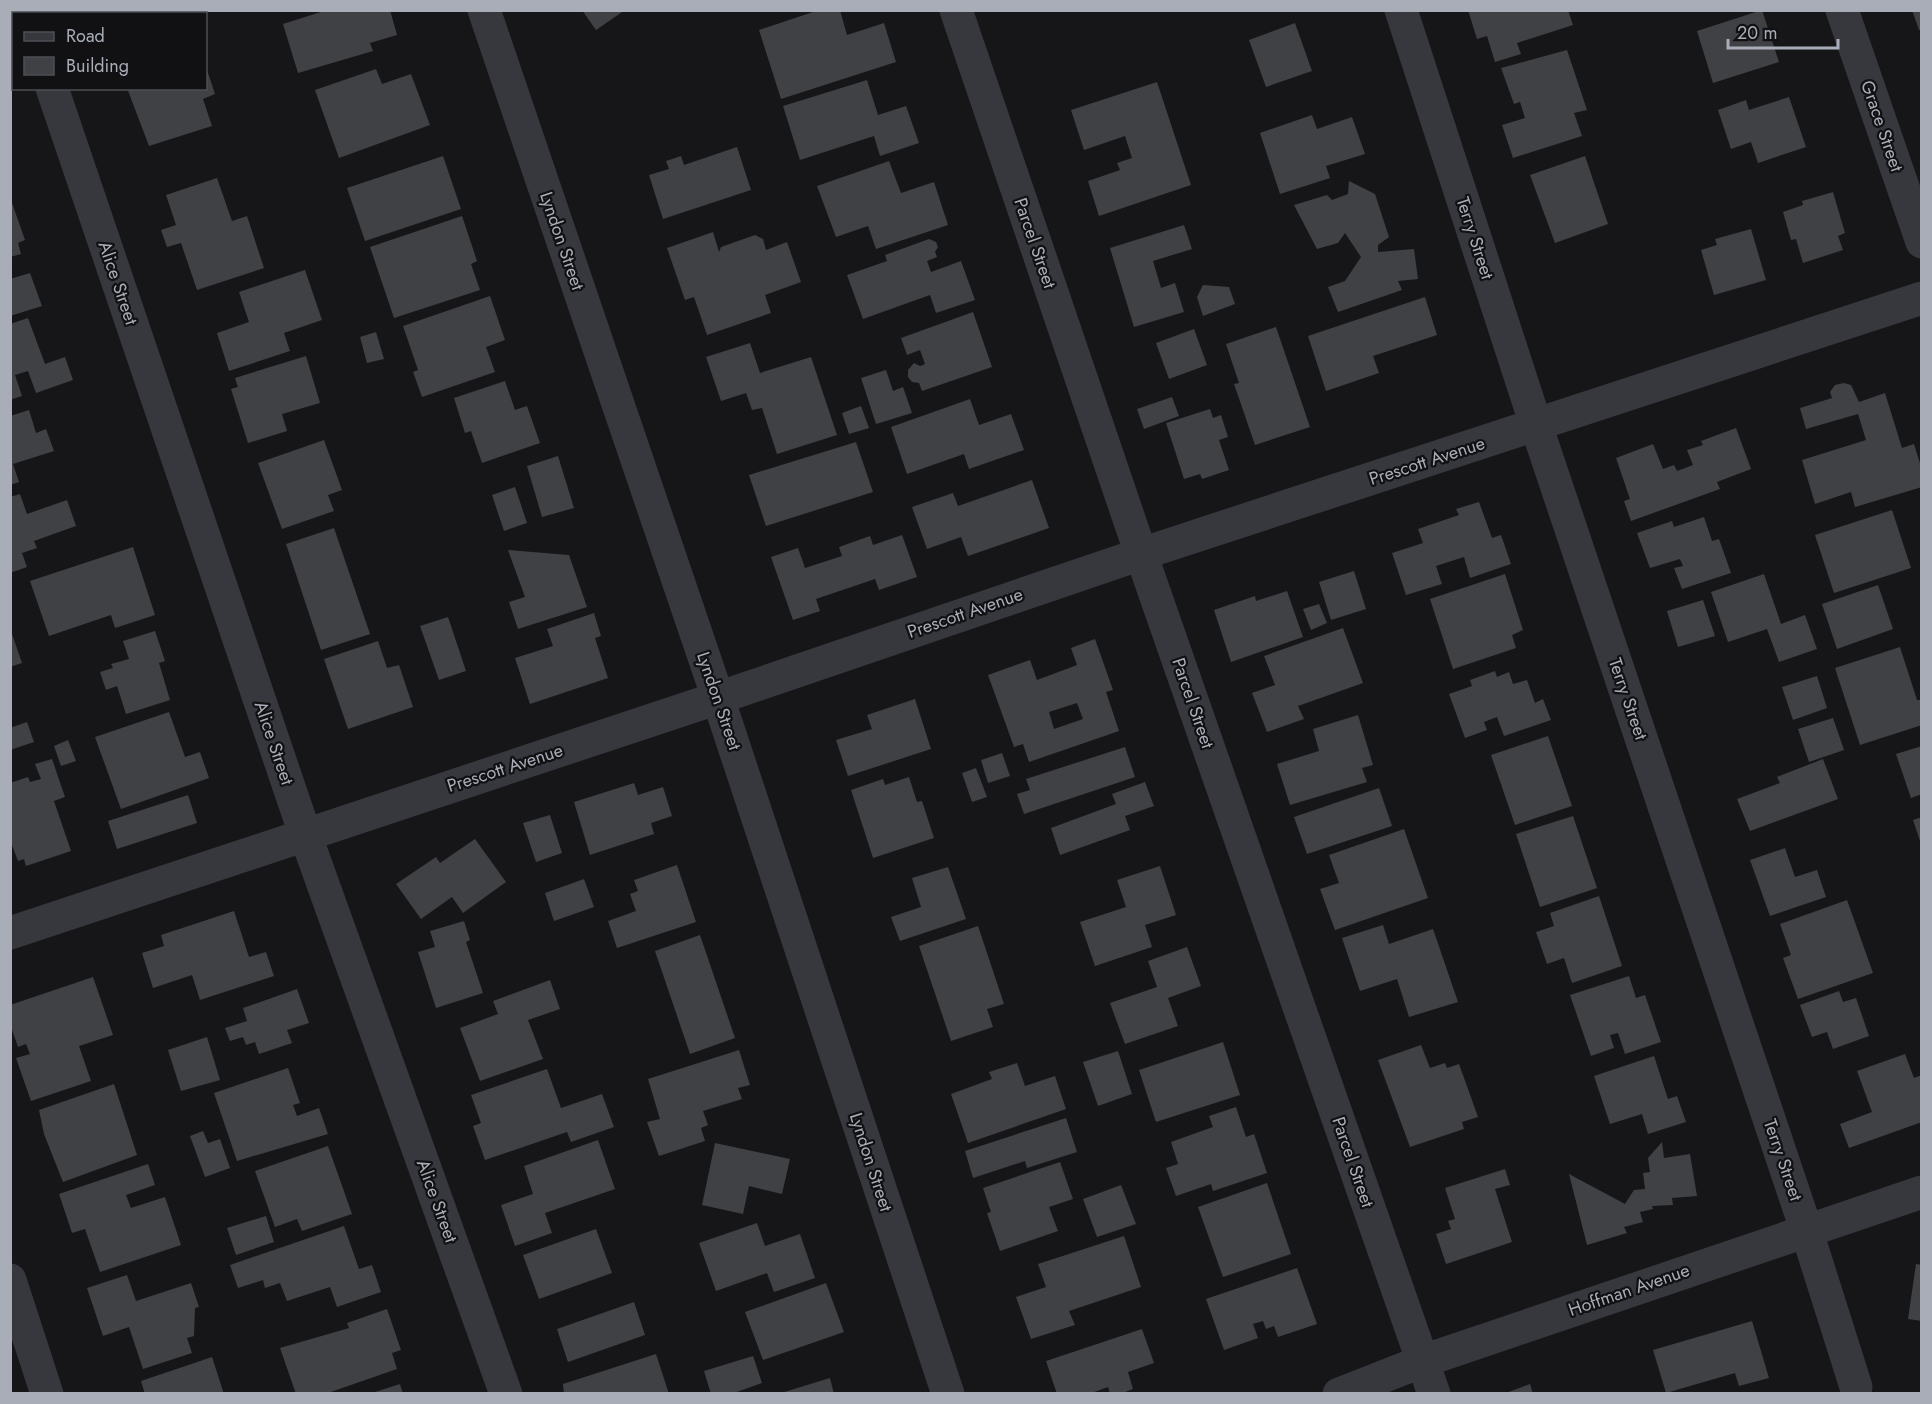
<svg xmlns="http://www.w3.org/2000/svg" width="1932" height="1404" viewBox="0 0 1932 1404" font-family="Jost,sans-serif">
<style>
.building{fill:#404145;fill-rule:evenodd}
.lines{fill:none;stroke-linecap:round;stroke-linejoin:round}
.minor{stroke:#37383d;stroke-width:33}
.tertiary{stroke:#37383d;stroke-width:33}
.labels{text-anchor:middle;stroke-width:4.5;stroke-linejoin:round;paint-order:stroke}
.street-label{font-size:18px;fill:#a8adb8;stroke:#111113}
</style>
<rect width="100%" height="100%" fill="#161618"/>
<g class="building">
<path d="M327,10H390L397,35L370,43L373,51L298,73L283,24Z"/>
<path d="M582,10H625L596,30Z"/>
<path d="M819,10H840L847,35L884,23L896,62L781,99L759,30Z"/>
<path d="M1468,10H1568L1573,25L1517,43L1521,54L1495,62L1487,36L1477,39Z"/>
<path d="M1762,10L1779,62L1713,83L1697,31Z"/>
<path d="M1912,10H1922V29L1919,30Z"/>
<path d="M1295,23L1312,71L1266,87L1249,40Z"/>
<path d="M1567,50L1587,110L1574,113L1582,136L1513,158L1502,125L1525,118L1520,102L1514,104L1501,68Z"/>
<path d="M206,67L215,94L203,99L212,126L149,146L127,88H206Z"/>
<path d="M376,69L382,84L411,74L430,125L339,158L315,90Z"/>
<path d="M867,80L878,115L906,106L919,143L880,156L874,136L800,160L783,106Z"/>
<path d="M1157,82L1191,185L1099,216L1088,181L1120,170L1117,163L1132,158L1125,136L1084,150L1071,110Z"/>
<path d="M1789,97L1806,147L1758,163L1751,142L1731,149L1718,110L1746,100L1749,110Z"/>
<path d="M1312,115L1317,129L1352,117L1365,154L1326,166L1330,178L1280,194L1260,133Z"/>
<path d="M737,147L751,190L663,219L649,175L669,169L666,161L681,156L684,165Z"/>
<path d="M443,156L461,209L365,241L347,188Z"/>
<path d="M1585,156L1608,224L1555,243L1530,175Z"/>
<path d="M889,161L901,193L934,182L948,225L876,249L868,226L836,237L817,186Z"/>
<path d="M217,178L232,221L247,216L264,268L197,290L181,243L167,247L161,230L176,225L166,195Z"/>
<path d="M1349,181L1375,194L1389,237L1378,245V252L1414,249L1418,279L1398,281L1402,290L1338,312L1328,287L1345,281L1361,257L1345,233L1338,243L1317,249L1294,205L1327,195L1332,200L1348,194Z"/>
<path d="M1833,192L1845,233L1838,236L1843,250L1803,263L1796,239L1791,240L1783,212L1803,205L1802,201Z"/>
<path d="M11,200L25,240L18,243L21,254L10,257Z"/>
<path d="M462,216L477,261L471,264L480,290L394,318L370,247Z"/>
<path d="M1184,225L1192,249L1153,261L1161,288L1175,283L1184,312L1134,327L1110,248Z"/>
<path d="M1751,229L1766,280L1714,295L1701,250L1717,245L1715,239Z"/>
<path d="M713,232L719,252L721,247L755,235L763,239L766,250L787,242L801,282L765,295L771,313L707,335L694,297L685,300L667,248Z"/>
<path d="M929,239L936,242L938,247L935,252L937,257L927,261L931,272L961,261L975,300L936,313L930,295L863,319L847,275L887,261L885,255Z"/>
<path d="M305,270L322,320L284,333L290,351L229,371L217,333L249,322L239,292Z"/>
<path d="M30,273L42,306L10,316V279Z"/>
<path d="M1203,285L1229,287L1235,304L1203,316L1197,297Z"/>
<path d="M490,296L505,340L486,347L495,372L422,397L413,372L418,370L403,326Z"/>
<path d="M1425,297L1437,335L1373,356L1379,373L1326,391L1308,336Z"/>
<path d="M973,312L992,367L922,391L919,383L912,382L908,377V370L914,363L920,366L925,364L920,350L907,355L901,338Z"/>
<path d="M28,318L45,364L65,357L73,380L36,393L28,371L15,375L22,396L10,400V324Z"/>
<path d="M1276,327L1310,427L1255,445L1234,384L1239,383L1226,344Z"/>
<path d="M1194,329L1207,365L1169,379L1156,343Z"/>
<path d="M376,332L384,359L367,363L360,337Z"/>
<path d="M750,343L760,373L811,357L837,435L777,454L762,408L752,410L746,393L721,401L706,357Z"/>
<path d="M306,356L320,403L282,414L287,431L248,443L231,389L238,387L235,378Z"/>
<path d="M886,370L893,391L903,387L912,413L876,424L861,378Z"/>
<path d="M505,381L515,410L527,406L540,443L482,463L471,431L465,433L454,398Z"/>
<path d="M1844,383L1851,385L1859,402L1885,393L1902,448L1914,444L1922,470V487L1855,507L1851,492L1815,504L1802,460L1866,440L1858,414L1806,429L1800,408L1832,398L1830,392L1835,385Z"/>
<path d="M1172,397L1179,416L1144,429L1137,409Z"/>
<path d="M970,399L979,425L1011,414L1024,450L969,469L964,454L907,474L891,427Z"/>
<path d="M861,406L869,428L849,434L842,413Z"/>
<path d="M1210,409L1213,418L1221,415L1228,437L1219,440L1229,470L1202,479L1200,474L1184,479L1166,423Z"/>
<path d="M29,410L36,433L46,429L54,451L13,464L19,482L10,485V416Z"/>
<path d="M1736,428L1751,469L1717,482L1720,489L1631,521L1624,501L1630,499L1616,458L1653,444L1663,469L1674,465L1677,471L1693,465L1687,450L1703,445L1701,441Z"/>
<path d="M324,440L342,490L328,495L334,511L282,529L258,463Z"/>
<path d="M856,442L873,492L766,526L749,475Z"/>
<path d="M558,456L574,508L542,517L527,466Z"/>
<path d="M1032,480L1049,528L968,556L961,537L927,549L912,507L953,493L958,506Z"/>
<path d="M515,487L527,523L504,531L492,495Z"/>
<path d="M20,494L27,514L67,500L76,526L34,541L37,548L22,553L27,567L10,573V497Z"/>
<path d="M1479,502L1492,538L1501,535L1511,564L1470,578L1464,557L1436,566L1442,584L1406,595L1392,553L1423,543L1418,529L1459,515L1456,509Z"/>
<path d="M1892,510L1911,568L1834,593L1815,535Z"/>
<path d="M1704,517L1712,541L1719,539L1731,573L1682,589L1674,568L1683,566L1680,559L1650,568L1637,533L1672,521L1674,527Z"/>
<path d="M334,528L370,634L321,650L286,544Z"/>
<path d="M902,535L917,577L879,590L875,579L816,599L820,611L793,620L771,557L798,548L805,568L842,556L839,547L870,536L873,545Z"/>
<path d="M133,547L155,615L115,628L111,615L49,636L30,581Z"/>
<path d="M508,550L569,555L587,607L518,629L509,602L525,597Z"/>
<path d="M1354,571L1366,609L1331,620L1319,582Z"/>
<path d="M1505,574L1523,630L1512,635L1516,648L1453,669L1430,599Z"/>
<path d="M1764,574L1781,624L1805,615L1817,649L1779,662L1767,629L1728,642L1711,592Z"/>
<path d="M1878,585L1893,629L1837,649L1822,604Z"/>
<path d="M1287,591L1303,637L1231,662L1214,610L1255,596L1256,601Z"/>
<path d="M1703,600L1715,636L1678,647L1667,611Z"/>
<path d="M1319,604L1327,623L1311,630L1303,609Z"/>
<path d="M594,613L601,636L595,638L608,678L530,704L515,658L553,646L547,629Z"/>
<path d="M448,617L466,671L439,680L420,626Z"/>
<path d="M10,628L22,663L10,667Z"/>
<path d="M1343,628L1363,683L1298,706L1304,719L1267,732L1252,693L1275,685L1264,656Z"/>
<path d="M155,631L165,661L159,663L170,700L126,714L117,686L106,690L100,672L113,668L111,664L129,659L123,641Z"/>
<path d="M1095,639L1113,690L1106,692L1119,731L1029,762L1023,744L1014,747L988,675L1030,660L1037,680L1077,665L1071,648ZM1077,703L1083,719L1054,729L1049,712Z"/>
<path d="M378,641L387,668L399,665L413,707L348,729L324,659Z"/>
<path d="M1900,647L1917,700H1922V725L1860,745L1835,668Z"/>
<path d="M1495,671L1497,677L1509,672L1513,684L1527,680L1535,703L1543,699L1551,720L1504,736L1497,717L1484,722L1487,730L1465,738L1449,694L1472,686L1470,680Z"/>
<path d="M1817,676L1827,708L1793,720L1782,687Z"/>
<path d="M915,699L931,749L848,776L836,740L872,729L867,715Z"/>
<path d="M169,712L185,757L200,752L209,778L121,809L95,737Z"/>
<path d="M1358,715L1373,765L1362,768L1367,782L1290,805L1277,764L1319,751L1313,729Z"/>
<path d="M1833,718L1844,750L1809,762L1798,729Z"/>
<path d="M27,722L34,742L10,750V728Z"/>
<path d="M1548,736L1572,806L1515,825L1491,755Z"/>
<path d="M68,740L76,761L61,766L54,746Z"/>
<path d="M1922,746V794L1911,798L1896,754Z"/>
<path d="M1125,747L1135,777L1024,814L1017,794L1030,790L1026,779Z"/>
<path d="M1002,753L1010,776L988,783L981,760Z"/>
<path d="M52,759L65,797L54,801L71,851L26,866L24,859L18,861L10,840V783L28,777L30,782L41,779L35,764Z"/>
<path d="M1823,759L1838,799L1750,831L1737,799L1780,783L1777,777Z"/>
<path d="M976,768L987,797L972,802L962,773Z"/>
<path d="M909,777L917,802L922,801L934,838L873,858L851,790L883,779L885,785Z"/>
<path d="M1145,782L1154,806L1125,816L1130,830L1060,855L1051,828L1116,804L1112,794Z"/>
<path d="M634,783L638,795L663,787L672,816L651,823L654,834L590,855L574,802Z"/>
<path d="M1379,788L1392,826L1307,854L1294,817Z"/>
<path d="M188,795L197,823L117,849L108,821Z"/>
<path d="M550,815L562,853L536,862L523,823Z"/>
<path d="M1573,816L1597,888L1540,907L1516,834Z"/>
<path d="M1922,817V843L1921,844L1913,820Z"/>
<path d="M1404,829L1428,898L1335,930L1320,889L1339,883L1329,855Z"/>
<path d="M475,839L506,882L463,913L452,897L421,919L396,884L436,857L440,863Z"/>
<path d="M1785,848L1795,877L1817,870L1826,897L1770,916L1750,860Z"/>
<path d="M677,865L696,922L617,948L608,921L636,911L630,894L638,891L634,880Z"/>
<path d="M1160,866L1176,915L1145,925L1152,947L1095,966L1080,922L1126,907L1117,880Z"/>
<path d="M948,867L966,919L900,941L891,917L921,907L912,878Z"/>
<path d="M584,879L594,907L554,921L545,893Z"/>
<path d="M1599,896L1622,966L1572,983L1564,958L1547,964L1536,932L1554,926L1550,913Z"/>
<path d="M1847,900L1873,973L1798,999L1783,958L1791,955L1780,924Z"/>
<path d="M234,911L249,957L266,952L274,976L200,1000L192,975L153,988L142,953L164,946L161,935Z"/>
<path d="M464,921L470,940L466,942L483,993L436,1008L418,952L435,947L430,931Z"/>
<path d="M1383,925L1389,944L1433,929L1458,1002L1409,1017L1397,979L1360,991L1342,938Z"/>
<path d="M978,926L1004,1004L987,1009L993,1027L951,1041L919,946Z"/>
<path d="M700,935L735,1038L690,1054L655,951Z"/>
<path d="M1187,947L1201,986L1168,998L1178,1026L1125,1044L1110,1003L1157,987L1148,961Z"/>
<path d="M1629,976L1636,998L1645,995L1661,1042L1625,1054L1618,1033L1610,1035L1614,1048L1591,1056L1570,995Z"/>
<path d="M93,977L113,1035L79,1046L91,1081L31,1101L16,1058L30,1054L26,1044L18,1047L10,1024V1005Z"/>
<path d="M550,980L560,1009L528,1020L543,1059L480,1081L460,1028L498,1014L493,1001Z"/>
<path d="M297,989L309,1023L287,1030L292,1043L259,1054L255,1042L246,1045L243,1037L230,1041L225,1028L247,1021L243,1008Z"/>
<path d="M1839,991L1843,1002L1856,998L1869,1036L1833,1049L1827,1032L1812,1037L1800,1005Z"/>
<path d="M207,1037L220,1080L181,1091L168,1050Z"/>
<path d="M1223,1042L1240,1095L1156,1122L1139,1070Z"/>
<path d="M1421,1045L1430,1068L1445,1063L1447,1068L1459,1064L1478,1117L1462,1122L1464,1129L1410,1147L1378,1060Z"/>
<path d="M739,1050L750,1085L738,1088L742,1099L703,1111L708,1125L701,1128L705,1141L659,1156L647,1122L660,1119L648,1079Z"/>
<path d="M1118,1051L1132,1094L1098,1106L1083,1062Z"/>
<path d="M1905,1054L1914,1078L1922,1075V1122L1849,1148L1840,1124L1872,1112L1857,1071Z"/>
<path d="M1654,1056L1668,1099L1677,1096L1686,1122L1648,1134L1642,1114L1610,1124L1594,1076Z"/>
<path d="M1017,1063L1025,1086L1055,1076L1066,1109L968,1143L951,1094L992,1079L989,1072Z"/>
<path d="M288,1068L300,1103L293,1105L297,1116L319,1108L328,1134L237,1161L214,1093Z"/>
<path d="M547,1069L561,1108L602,1094L614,1127L571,1142L567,1132L485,1160L473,1126L481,1123L471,1095Z"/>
<path d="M114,1084L137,1155L63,1182L44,1134L39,1110Z"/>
<path d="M1236,1107L1246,1137L1254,1134L1267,1173L1213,1191L1211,1184L1176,1196L1166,1168L1178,1164L1171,1142L1213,1127L1209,1116Z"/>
<path d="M1066,1118L1077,1152L1027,1168L1025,1161L973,1178L965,1151Z"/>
<path d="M203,1131L208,1143L220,1139L230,1168L205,1177L190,1136Z"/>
<path d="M598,1140L615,1189L545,1213L552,1233L515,1246L501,1205L533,1194L524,1166Z"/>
<path d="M1662,1142L1664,1158L1690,1154L1697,1196L1672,1198L1673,1205L1652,1206L1653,1209L1640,1212L1643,1222L1624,1227L1627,1233L1587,1245L1569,1174L1625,1204L1634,1190L1645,1189L1643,1173L1650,1172L1648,1158Z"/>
<path d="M715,1143L790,1159L782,1194L749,1186L743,1214L702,1205Z"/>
<path d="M328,1146L352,1214L302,1231L297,1219L275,1227L255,1171Z"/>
<path d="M1060,1162L1073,1199L1049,1207L1058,1231L1000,1251L987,1213L991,1212L983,1188Z"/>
<path d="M148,1164L155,1185L126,1195L131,1208L165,1197L181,1245L100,1272L85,1229L72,1233L59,1194Z"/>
<path d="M1505,1169L1510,1185L1495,1189L1512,1242L1446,1264L1436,1234L1451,1229L1448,1221L1455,1219L1445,1188Z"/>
<path d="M1267,1183L1291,1254L1223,1277L1198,1207Z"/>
<path d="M1121,1185L1136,1224L1097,1237L1083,1199Z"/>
<path d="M266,1216L274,1242L236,1255L227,1228Z"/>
<path d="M757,1223L765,1246L800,1234L815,1278L774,1292L767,1273L716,1291L699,1243Z"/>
<path d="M344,1226L359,1269L372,1265L381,1292L337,1307L330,1287L287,1301L280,1283L265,1288L263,1280L238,1288L230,1265Z"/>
<path d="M596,1229L612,1273L539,1299L523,1255Z"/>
<path d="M1124,1236L1141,1287L1069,1311L1075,1325L1031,1339L1016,1297L1046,1287L1038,1264Z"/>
<path d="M1916,1264L1922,1265V1321L1908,1319Z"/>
<path d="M1297,1268L1317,1324L1278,1337L1274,1326L1266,1329L1263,1321L1253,1324L1258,1338L1224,1350L1206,1299Z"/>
<path d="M127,1275L136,1301L191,1283L199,1307L195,1308L194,1336L187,1338L192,1353L143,1369L129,1327L103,1336L87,1288Z"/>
<path d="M826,1283L844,1332L763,1360L745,1312Z"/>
<path d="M634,1302L645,1335L568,1362L557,1329Z"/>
<path d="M387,1309L401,1350L392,1353L397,1369L325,1394H296L280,1348L349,1328L347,1323Z"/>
<path d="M1752,1321L1769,1378L1739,1386L1735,1373L1666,1393L1653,1350Z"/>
<path d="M1142,1329L1154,1363L1128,1372L1133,1389L1120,1394H1110L1108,1387L1089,1394H1057L1046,1361Z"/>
<path d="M656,1354L669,1394H564L563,1384Z"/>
<path d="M753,1356L762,1383L731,1394H711L704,1371Z"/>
<path d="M212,1357L224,1394H145L141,1381Z"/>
<path d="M830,1378L834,1394H781V1393Z"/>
<path d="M400,1384L403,1394H372V1393Z"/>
<path d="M1530,1384L1533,1394H1506V1393Z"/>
</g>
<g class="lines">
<g class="minor">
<path d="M26,10L27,14"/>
<path d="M484,10L718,698L948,1394"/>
<path d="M956,10L1141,554L1434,1394"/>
<path d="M1401,10L1536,425L1806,1229L1856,1387"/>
<path d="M1842,10L1922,242"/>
<path d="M141,14L150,10"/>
<path d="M10,58L14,57"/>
<path d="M52,88L305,834L506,1394"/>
<path d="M10,1280L47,1394"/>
<path d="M1339,1394L1423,1361L1922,1192"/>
</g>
<path class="tertiary" d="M10,933L718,698L1141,554L1922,298"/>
</g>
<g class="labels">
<g class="street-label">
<text transform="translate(1882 126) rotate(71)" y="6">Grace Street</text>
<text transform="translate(1475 238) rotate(72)" y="6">Terry Street</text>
<text transform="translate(562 241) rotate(71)" y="6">Lyndon Street</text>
<text transform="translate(1035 243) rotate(71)" y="6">Parcel Street</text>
<text transform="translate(118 283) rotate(71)" y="6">Alice Street</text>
<text transform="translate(1427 461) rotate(-18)" y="6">Prescott Avenue</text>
<text transform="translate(965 613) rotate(-19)" y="6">Prescott Avenue</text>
<text transform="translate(1628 699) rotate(71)" y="6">Terry Street</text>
<text transform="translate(719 701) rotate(71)" y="6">Lyndon Street</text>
<text transform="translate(1193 703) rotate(71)" y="6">Parcel Street</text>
<text transform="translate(274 743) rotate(71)" y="6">Alice Street</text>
<text transform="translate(505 768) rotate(-18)" y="6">Prescott Avenue</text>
<text transform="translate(1783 1160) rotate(71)" y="6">Terry Street</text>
<text transform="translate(871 1162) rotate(72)" y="6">Lyndon Street</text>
<text transform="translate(1353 1162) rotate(71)" y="6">Parcel Street</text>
<text transform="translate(437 1201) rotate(70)" y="6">Alice Street</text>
<text transform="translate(1629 1290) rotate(-19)" y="6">Hoffman Avenue</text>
</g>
</g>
<rect width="1932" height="1404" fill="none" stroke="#a8adb8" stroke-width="24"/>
<rect x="12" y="12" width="195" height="78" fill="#111113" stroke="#4d4f55" stroke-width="1.5"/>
<rect x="24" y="32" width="30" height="9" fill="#37383d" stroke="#4d4f55" stroke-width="1.5"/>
<text x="66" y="42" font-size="18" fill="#a8adb8">Road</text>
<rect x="24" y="57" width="30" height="18" fill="#404145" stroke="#4d4f55" stroke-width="1.5"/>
<text x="66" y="72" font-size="18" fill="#a8adb8">Building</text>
<path d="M1728 39v9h110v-9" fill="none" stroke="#a8adb8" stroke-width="3"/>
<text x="1737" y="39" font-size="18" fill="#a8adb8" stroke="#111113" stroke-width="4.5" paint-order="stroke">20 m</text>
</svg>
